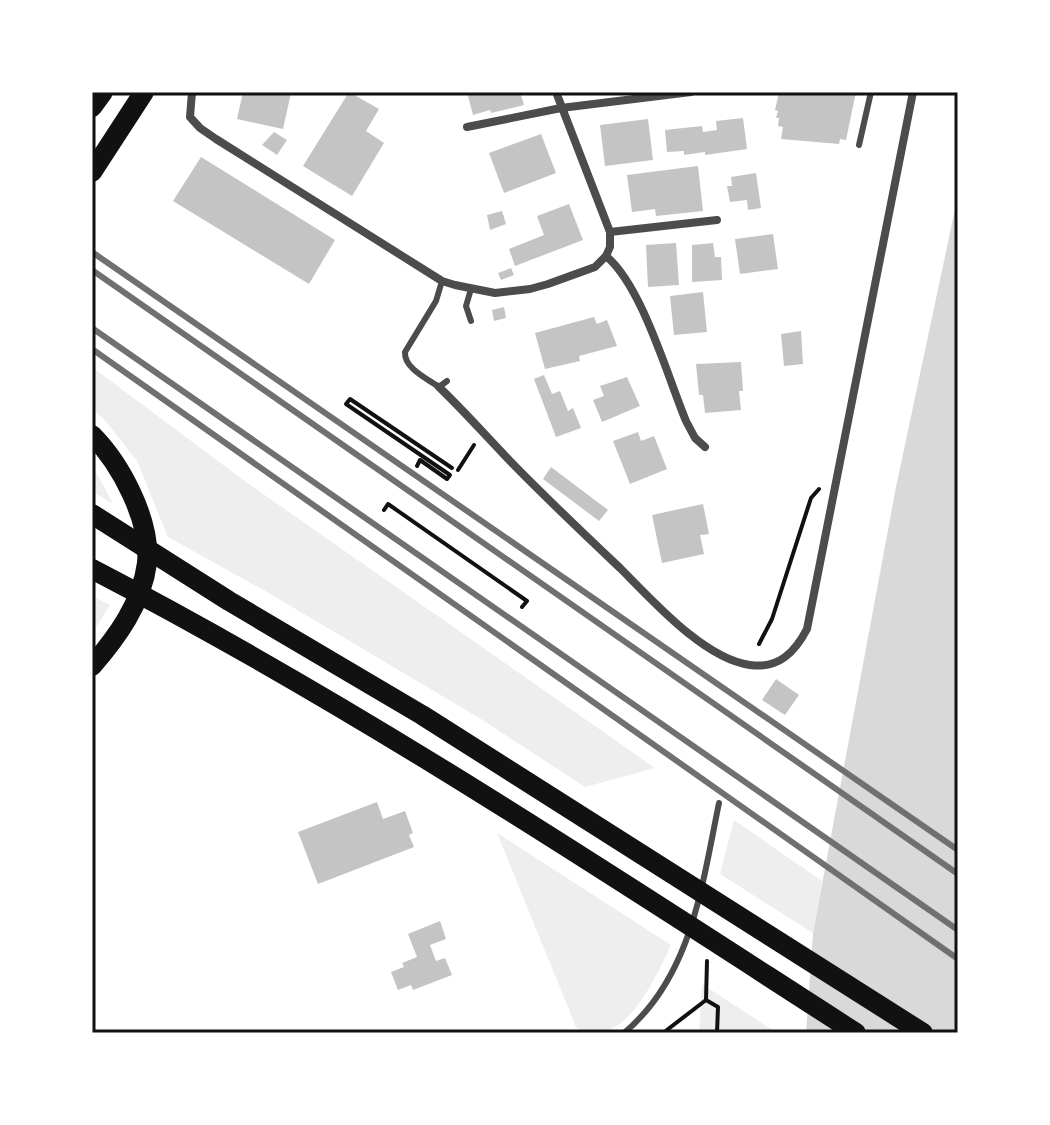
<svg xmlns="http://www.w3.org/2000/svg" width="1050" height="1125" viewBox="0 0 1050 1125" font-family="'Fira Sans Condensed',sans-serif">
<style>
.green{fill:#eee}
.water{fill:#d9d9d9}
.building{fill:#c4c4c4}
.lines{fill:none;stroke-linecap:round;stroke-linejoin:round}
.path{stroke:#111;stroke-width:4}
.service{stroke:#4c4c4c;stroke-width:6}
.minor{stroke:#4c4c4c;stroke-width:8}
.primary{stroke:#111;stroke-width:20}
.trunk{stroke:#111;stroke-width:20}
.rail{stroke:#707070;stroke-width:6}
.neatline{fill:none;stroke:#111;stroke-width:3}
</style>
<rect width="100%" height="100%" fill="#fff"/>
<g class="green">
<path d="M92,367L246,482L655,768L585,787L481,719L267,592L168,537L137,461L104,419L92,409Z"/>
<path d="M92,464L113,504L92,491Z"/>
<path d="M92,596L110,605L92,634Z"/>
<path d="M734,820L822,881L813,933L720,874Z"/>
<path d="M497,833L671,945C656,977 622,1055 576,1027Z"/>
<path d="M702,984L777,1033H699Z"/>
</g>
<path class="water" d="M958,195V1033H806L813,933L896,487Z"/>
<g class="building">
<path d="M243,92L291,93L283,129L237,119Z"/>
<path d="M349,92L379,109L366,131L384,143L352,196L303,166Z"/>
<path d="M467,92H520L524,105L491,113L490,110L473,115Z"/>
<path d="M779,92H856L846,140L840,139L839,144L781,139L783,127L778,126L779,118H776L778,111L775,110Z"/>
<path d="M743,118L747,149L705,155V152L684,155V151L667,152L665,130L702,126L703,132L717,130L716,121Z"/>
<path d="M648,119L653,160L605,166L600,125Z"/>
<path d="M274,132L287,140L277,155L262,145Z"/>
<path d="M541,134L556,173L504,193L489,153Z"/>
<path d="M201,157L335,240L309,284L173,201Z"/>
<path d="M698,166L703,211L656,216L655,209L632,212L627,175Z"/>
<path d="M756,173L761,208L748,210L747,200L730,202L727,186H732L731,177Z"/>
<path d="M569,204L583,240L515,266L509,249L544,235L537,216Z"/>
<path d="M502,211L506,224L490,230L487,215Z"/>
<path d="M773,234L778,269L740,274L735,239Z"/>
<path d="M676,243L679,285L648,287L646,245Z"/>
<path d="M713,243L715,257H721L722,280L692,282V245Z"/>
<path d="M511,268L514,275L501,280L498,273Z"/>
<path d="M703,292L707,332L674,335L670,296Z"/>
<path d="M504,307L506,318L494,321L492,310Z"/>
<path d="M594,317L597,324L607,320L617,346L579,356L580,361L545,369L535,333Z"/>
<path d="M801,331L803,364L784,366L781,334Z"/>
<path d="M741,362L743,391H739L741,410L705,413L703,395H699L696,364Z"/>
<path d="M544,375L552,394L560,391L568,411L573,408L581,428L556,437L534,379Z"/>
<path d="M627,377L640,406L602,422L593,400L604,396L600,386Z"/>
<path d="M638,432L641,441L654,436L667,469L630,484L613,441Z"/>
<path d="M551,467L608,510L599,521L543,479Z"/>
<path d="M703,504L709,534L700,535L704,554L662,563L652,515Z"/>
<path d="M776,679L799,695L785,715L762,700Z"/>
<path d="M377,802L383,819L405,811L413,833L409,835L414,847L318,884L298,832Z"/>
<path d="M440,921L446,939L430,945L436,961L445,958L452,975L413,990L411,985L398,990L391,972L404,967L402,963L417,957L408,934Z"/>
</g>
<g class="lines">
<g class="path">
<path d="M417,466L420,460L447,479L450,475L346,404L350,399L452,468"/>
<path d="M458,470L474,445"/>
<path d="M384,510L388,504L527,601L522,607"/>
<path d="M759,644L772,619L811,498L819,489"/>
<path d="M706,1000L707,961"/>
<path d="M663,1033L706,1000L718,1007L717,1033"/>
</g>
<g class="service">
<path d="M859,145L871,92"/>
<path d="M442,281L436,301L405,352C404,368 426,378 439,387L447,381"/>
<path d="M471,321L466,306L471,289"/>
<path d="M624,1033C692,976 702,885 719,803"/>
</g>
<g class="minor">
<path d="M192,92L190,117L200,128L216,139L442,281L455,285L495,293L530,289L548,284L595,267L606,256L610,247V232L556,92"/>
<path d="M467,127L561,108L691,92"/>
<path d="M610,232L717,220"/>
<path d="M606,256C642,286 667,375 686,421L695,438L705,447"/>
<path d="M439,387C464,411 487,437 511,462C546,498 583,533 620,568C652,600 704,659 750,665C779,669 795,652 807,629L913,92"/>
</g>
<g class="primary">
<path d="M92,107L103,92"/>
<path d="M92,172L144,92"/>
<path d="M92,435C121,464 151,521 147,563C142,603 117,637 92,666"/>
</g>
<g class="trunk">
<path d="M92,514L229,601L422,715L923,1033"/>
<path d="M92,569C356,706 606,872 856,1033"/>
</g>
<g class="rail">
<path d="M92,252L958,850"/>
<path d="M92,270L958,874"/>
<path d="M92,328L958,930"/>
<path d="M92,349L958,959"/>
</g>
</g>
<rect width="1050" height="1125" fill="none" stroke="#ffffff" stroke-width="188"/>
<rect x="94" y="94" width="862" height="937" class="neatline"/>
</svg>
